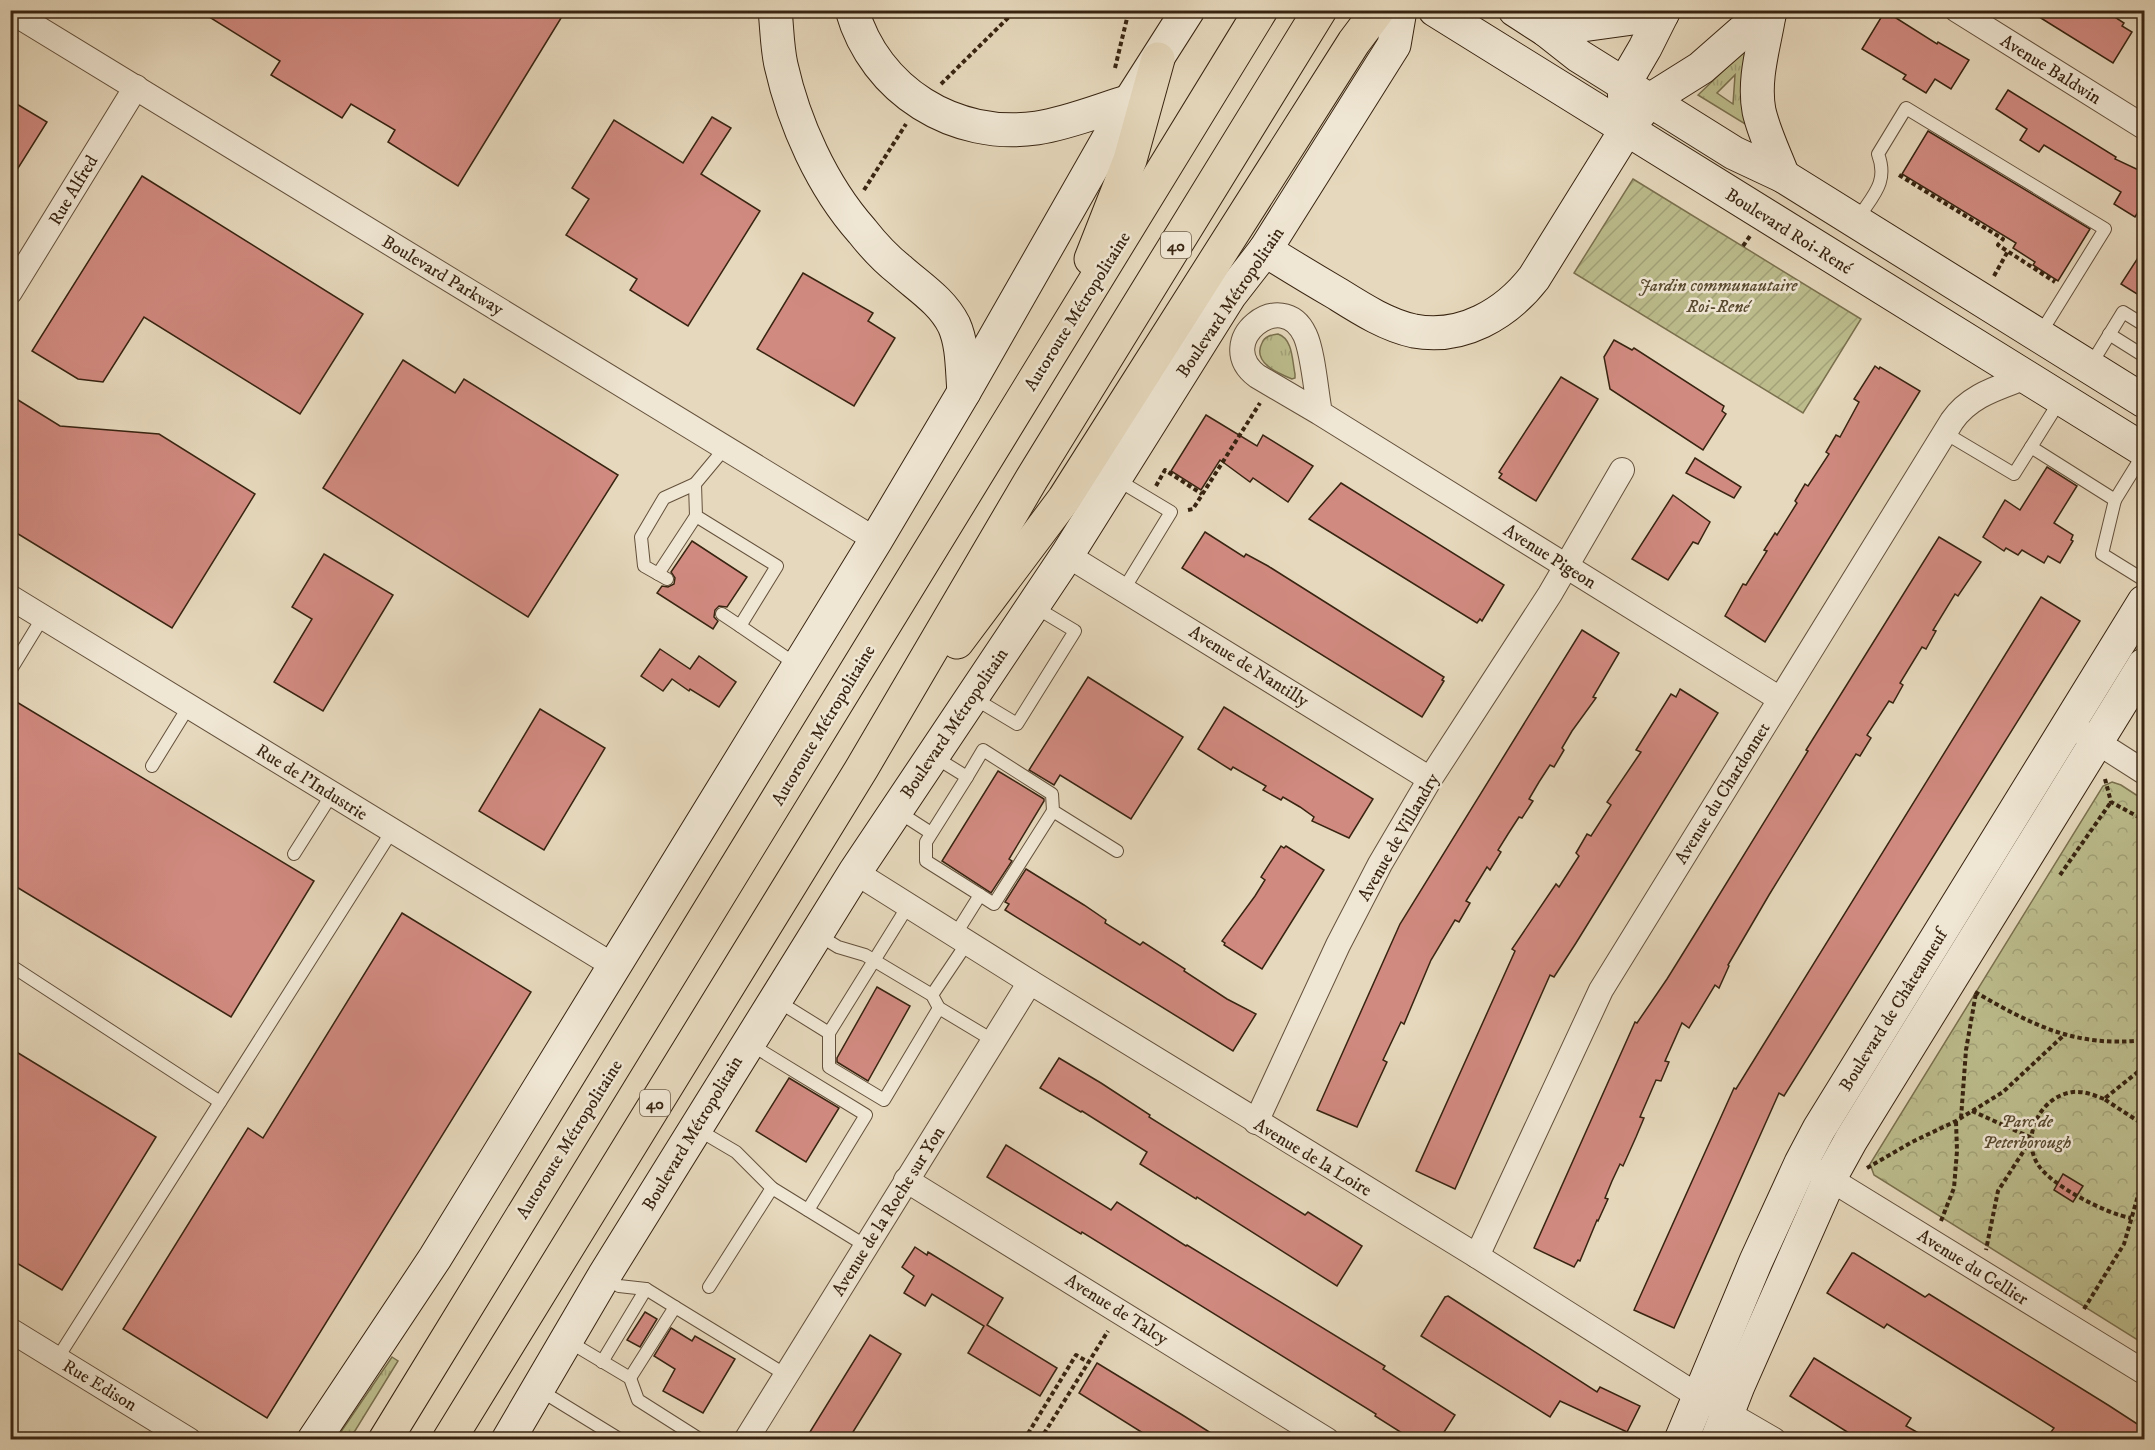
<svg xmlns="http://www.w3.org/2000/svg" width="2155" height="1450" viewBox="0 0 2155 1450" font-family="'IM FELL DW Pica',serif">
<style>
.grass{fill:url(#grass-tufts);stroke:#7a704e;stroke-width:1.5;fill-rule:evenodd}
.park{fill:url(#park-crowns);stroke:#7a704e;stroke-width:1.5}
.garden{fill:url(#garden-furrows);stroke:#7a704e;stroke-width:1.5}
.building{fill:#d18a80;stroke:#382411;stroke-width:1.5}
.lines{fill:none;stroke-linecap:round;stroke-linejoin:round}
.lane-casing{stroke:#64513c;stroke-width:14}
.street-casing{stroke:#64513c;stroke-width:26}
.secondary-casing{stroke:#382411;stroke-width:35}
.highway-casing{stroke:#382411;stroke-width:35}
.path{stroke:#382411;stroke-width:4;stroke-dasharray:4.5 3;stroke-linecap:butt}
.lane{stroke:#efe6d3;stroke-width:12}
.street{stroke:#efe6d3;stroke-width:24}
.secondary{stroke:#efe6d3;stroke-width:33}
.highway{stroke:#e6d8bc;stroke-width:33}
.labels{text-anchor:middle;stroke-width:5;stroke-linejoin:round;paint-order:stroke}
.shield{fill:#efe6d3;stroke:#6f5e4b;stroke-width:1.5}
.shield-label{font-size:16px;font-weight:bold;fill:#382411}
.street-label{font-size:18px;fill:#382411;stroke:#efe6d3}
.park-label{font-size:18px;font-style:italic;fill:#594a30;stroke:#efe6d3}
</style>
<defs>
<pattern id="grass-tufts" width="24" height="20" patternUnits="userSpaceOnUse" patternTransform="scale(1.5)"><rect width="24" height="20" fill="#bcbc8c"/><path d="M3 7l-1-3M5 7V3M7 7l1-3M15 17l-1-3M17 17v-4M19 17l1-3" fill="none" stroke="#a2a178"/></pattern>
<pattern id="park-crowns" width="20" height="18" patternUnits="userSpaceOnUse" patternTransform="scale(1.5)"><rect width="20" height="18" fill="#bcbc8c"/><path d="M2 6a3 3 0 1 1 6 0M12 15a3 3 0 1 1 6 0" fill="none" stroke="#a2a178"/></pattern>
<pattern id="garden-furrows" width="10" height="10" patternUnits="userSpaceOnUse" patternTransform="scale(1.5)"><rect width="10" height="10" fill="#bcbc8c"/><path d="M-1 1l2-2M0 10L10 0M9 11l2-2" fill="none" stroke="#a2a178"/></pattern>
</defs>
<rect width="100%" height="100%" fill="#e6d8bc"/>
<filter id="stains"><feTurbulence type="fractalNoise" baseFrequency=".00333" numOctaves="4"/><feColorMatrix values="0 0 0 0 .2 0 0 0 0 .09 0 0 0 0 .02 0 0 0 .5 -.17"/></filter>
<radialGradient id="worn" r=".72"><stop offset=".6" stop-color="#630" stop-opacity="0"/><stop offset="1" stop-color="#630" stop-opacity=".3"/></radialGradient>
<g class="grass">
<path d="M1751,44L1750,127L1698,95ZM1735,75L1733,104L1717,93Z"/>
<path d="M1278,334C1293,339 1292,360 1295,374V378L1292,379C1277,373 1252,362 1262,343C1265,336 1271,335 1278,334Z"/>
<path d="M392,1357L398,1361L350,1439H336Z"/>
</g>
<path class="park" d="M2112,782L2121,785L2144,800V1344L1874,1175L1870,1164L2103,786Z"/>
<path class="garden" d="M1633,179L1861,319L1803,413L1574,273Z"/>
<g class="building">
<path d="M198,10H566L458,186L388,142L395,130L351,104L342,118L271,75L280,61Z"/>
<path d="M2028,10H2104L2124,23L2122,26L2132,32L2113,63Z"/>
<path d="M1885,11L1937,44L1938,42L1969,60L1951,89L1935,79L1926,93L1903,79L1906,75L1862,49Z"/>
<path d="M2008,90L2116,157L2115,159L2145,173V201L2135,217L2114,204L2121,192L2044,145L2039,152L2020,140L2027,129L1996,109Z"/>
<path d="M10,100L47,122L10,181Z"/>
<path d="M712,117L731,128L701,174L760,211L688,326L630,290L637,279L566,235L589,199L572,188L614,120L683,163Z"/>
<path d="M1928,131L2090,229L2058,281L2033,265L2035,262L2013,248L2016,243L1902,174Z"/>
<path d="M142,176L363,314L300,414L144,317L103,382L78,379L32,351Z"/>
<path d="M2145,247V299L2121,284Z"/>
<path d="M803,273L873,313L868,321L895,338L854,406L757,349Z"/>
<path d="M1614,340L1632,350L1634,348L1724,406L1722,411L1726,414L1703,450L1610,389L1604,357Z"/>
<path d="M403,360L455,393L464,379L618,475L528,617L323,488Z"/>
<path d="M1875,366L1879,369L1880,367L1920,391L1765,642L1725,616L1743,584L1746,585L1767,551L1764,550L1775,533L1777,535L1797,503L1795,501L1805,484L1808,486L1829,454L1826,452L1836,435L1840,437L1859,402L1854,399Z"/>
<path d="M1561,377L1598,399L1536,501L1499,478L1502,474L1499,472Z"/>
<path d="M10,395L60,426L159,434L255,494L172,628L10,529Z"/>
<path d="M1206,415L1257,446L1263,435L1313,466L1288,502L1253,478L1250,482L1220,460L1201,490L1171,471Z"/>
<path d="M1695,458L1741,487L1734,498L1686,473Z"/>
<path d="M2047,467L2077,486L2054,523L2073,535L2071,540L2073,541L2060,563L2048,556L2044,563L2022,550L2018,555L2006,548L2004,551L1983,537L2005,500L2020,510Z"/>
<path d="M1341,483L1504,585L1482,621L1480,619L1477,623L1309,519Z"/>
<path d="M1673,495L1710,522L1698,544L1693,542L1668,580L1632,559Z"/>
<path d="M1205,532L1244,557L1246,554L1268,566L1444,677L1442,680L1444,681L1422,717L1182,568Z"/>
<path d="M1939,537L1981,562L1958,596L1955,594L1933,630L1936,631L1926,649L1922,647L1900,683L1903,685L1893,703L1889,701L1867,735L1871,738L1860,756L1856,754L1769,895L1728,965L1729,966L1719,988L1715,985L1689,1028L1682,1023L1665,1061L1669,1062L1661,1081L1656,1080L1640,1117L1644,1118L1636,1137L1623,1166L1620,1164L1612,1181L1605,1198L1608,1199L1598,1221L1597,1220L1580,1261L1578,1260L1574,1267L1534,1248L1635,1022L1637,1023L1667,979L1700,926L1808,751L1806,750Z"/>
<path d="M692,541L747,577L727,607L719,606L715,610L714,617L718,621L713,629L657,593L662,586L668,587L674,584L675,578L671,572Z"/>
<path d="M324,554L393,595L323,711L274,682L312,619L292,607Z"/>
<path d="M2041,597L2080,621L1784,1096L1779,1093L1674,1328L1634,1310L1734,1088L1736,1089L1762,1047Z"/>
<path d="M1582,630L1619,653L1593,697L1596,698L1572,731L1562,748L1564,750L1554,767L1550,765L1539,782L1529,799L1533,801L1522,818L1519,817L1508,834L1498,850L1501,852L1490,870L1487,867L1476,885L1466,901L1470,903L1459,922L1455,920L1431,960L1404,1024L1401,1022L1383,1060L1387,1062L1357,1127L1317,1110L1400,924Z"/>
<path d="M660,649L690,669L699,656L736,682L719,707L690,689L689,691L672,679L663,691L641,676Z"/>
<path d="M1088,677L1183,737L1131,819L1060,775L1054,785L1029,770Z"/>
<path d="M1680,689L1718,713L1576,943L1554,977L1550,975L1455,1189L1416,1171L1515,951L1512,949L1556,884L1559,887L1579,856L1576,853L1587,834L1591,836L1611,805L1607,802L1641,752L1636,750L1671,694L1676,697Z"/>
<path d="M10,698L314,881L231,1017L10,883Z"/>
<path d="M1224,707L1373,799L1349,838L1312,821L1314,817L1300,807L1283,797L1281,800L1263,790L1266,786L1233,767L1231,770L1198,749Z"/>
<path d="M540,709L605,748L544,850L479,811Z"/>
<path d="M998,771L1044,799V801L1009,859L1012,861L991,893L942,861Z"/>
<path d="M1281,846L1284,848L1286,846L1324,870L1262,969L1224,945L1225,943L1222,941L1255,896L1265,880L1261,877Z"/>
<path d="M1026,869L1084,905L1106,920L1105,923L1140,945L1143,942L1185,969L1184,971L1227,999L1256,1014L1233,1051L1005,910L1009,904L1005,902Z"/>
<path d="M402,913L531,992L267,1418L123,1329L248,1128L263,1138Z"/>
<path d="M877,987L910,1006L868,1081L837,1062V1058Z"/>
<path d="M10,1048L156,1137L62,1290L10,1259Z"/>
<path d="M1059,1058L1101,1083L1150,1115L1149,1117L1305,1215L1308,1212L1362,1246L1337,1286L1197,1197L1196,1199L1140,1164L1147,1152L1082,1111L1081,1112L1040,1088Z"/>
<path d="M789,1078L839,1108L806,1162L756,1131Z"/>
<path d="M1006,1145L1111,1210L1117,1202L1186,1246L1187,1245L1385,1366L1383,1369L1455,1415L1439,1440H1413L1375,1416L1376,1414L1082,1232L1081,1234L987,1177Z"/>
<path d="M2063,1174L2083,1186L2073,1202L2054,1190Z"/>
<path d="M915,1247L927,1255L928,1252L1003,1298L987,1325L1057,1368L1040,1396L968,1353L984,1326L932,1294L925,1306L904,1293L914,1276L902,1267Z"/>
<path d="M1852,1253H1854L1925,1297L1929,1294L2108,1405L2145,1429V1440H2063L2051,1432L2054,1428L2003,1396L1887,1324L1884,1328L1827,1293Z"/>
<path d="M1448,1296L1597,1392L1600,1387L1640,1406L1627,1432L1560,1401L1550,1417L1421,1336L1445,1297Z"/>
<path d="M645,1312L657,1319L640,1347L627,1340Z"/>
<path d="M671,1328L692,1341L695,1336L735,1359L703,1413L663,1391L675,1369L654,1356Z"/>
<path d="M870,1335L901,1354L876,1395L848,1440H805Z"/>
<path d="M1814,1358L1911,1418L1906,1426L1931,1440H1860L1790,1396Z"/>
<path d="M1097,1363L1184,1416L1222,1440H1154L1079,1393Z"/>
</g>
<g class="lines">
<g class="lane-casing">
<g id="lane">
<path d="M1857,220C1872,196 1889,183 1878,154L1906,108L2105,229L2040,334"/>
<path d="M2109,334L2144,356"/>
<path d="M2090,366L2123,312L2144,325"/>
<path d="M2061,399L2031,447L2115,500L2144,453"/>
<path d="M1945,433L2014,474L2031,447"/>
<path d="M725,448L695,484L696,516L777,566L740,626L797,665"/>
<path d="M1116,479L1171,512L1124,589"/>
<path d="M2115,500L2102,554L2144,580"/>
<path d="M658,574L696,516"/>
<path d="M667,579L644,566L641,537L664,498L695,484"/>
<path d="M722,614L740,626"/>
<path d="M10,671L43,617"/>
<path d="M972,697L1017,724L1075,631L1035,607"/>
<path d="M933,756L967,777L926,842V861L980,895L955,935"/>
<path d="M152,766L189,706"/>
<path d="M967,777L983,750L1052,794L1053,811L1117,851"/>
<path d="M897,811L931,833"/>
<path d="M294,854L332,794"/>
<path d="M980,895L994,904L1053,811"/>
<path d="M817,934L838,947L865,955L932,995L939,1008L994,1041"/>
<path d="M10,965L220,1102"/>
<path d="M932,995L967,943"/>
<path d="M776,1000L829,1033L908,906"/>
<path d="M829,1033V1067L884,1100L939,1008"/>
<path d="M750,1044L866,1115L808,1210"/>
<path d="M697,1129L736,1152L772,1188L866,1246"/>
<path d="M604,1276L619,1286L646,1289L675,1307L630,1378"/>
<path d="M709,1287L772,1188"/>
<path d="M675,1307L786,1375"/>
<path d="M568,1341L630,1378L638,1400L701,1440"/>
<path d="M57,1359L392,831"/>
<path d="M602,1362L646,1289"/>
<path d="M538,1389L621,1440"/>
</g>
</g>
<g class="street-casing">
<g id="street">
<path d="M1957,10L2144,127"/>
<path d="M10,11L876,540"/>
<path d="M10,292L136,87"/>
<path d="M1320,413C1316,392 1313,352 1305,335C1282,285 1212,342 1257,376L1320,413L1780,699"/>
<path d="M1067,555L1430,779"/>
<path d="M10,597L614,966"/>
<path d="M2083,733L2144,772"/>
<path d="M855,872L1030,982L1477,1256L1698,1396L1774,1440"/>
<path d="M1256,1122L1338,945L1380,864L1430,779L1550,594L1622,470"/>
<path d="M1817,1171L2144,1372"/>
<path d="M906,1180L1327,1440"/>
<path d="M1477,1256L1601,990L1952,421C1970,395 1998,388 2026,377"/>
<path d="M10,1330L189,1440"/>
<path d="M746,1440L1030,982"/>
</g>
</g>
<g class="secondary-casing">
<g id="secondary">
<path d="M775,10C777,28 777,47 781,65C794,123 822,186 862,231C873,245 886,259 900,270C919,287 942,301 954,325C963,345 962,370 964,392"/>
<path d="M852,10C875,91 955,140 1037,128C1069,123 1100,110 1130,101"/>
<path d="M1435,10L2144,450"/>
<path d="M1515,10L1546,30L1579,56L1734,153L1783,176L2144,401"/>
<path d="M1771,10L1769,15C1764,46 1753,79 1759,111C1764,133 1775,155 1783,176"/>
<path d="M1546,30L1662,14"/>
<path d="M1625,107L1624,84L1645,48L1664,10"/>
<path d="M1265,250C1289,265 1312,279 1336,293C1360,308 1386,325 1414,331C1462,340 1506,314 1534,278L1626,130L1650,100L1701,68L1742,32L1769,15"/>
<path d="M314,1440L435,1258L876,540L964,392L1130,101L1188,10"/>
<path d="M508,1440L604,1276L855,872L1067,555L1230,295L1265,250L1394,45L1400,10"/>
<path d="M1681,1440L1756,1261L1801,1163L1819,1129L2144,602"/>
<path d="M1717,1440L1738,1386L1830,1178L1851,1140L2144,665"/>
</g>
</g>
<g class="highway-casing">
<g id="highway">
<path d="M1091,259L1130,160L1158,59"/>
<path d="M957,642L1064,499L1354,42L1378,10"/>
<path d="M385,1440L1261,10"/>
<path d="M449,1440L862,768L1031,480L1320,10"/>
</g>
</g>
<g class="path">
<path d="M1115,68L1129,10"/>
<path d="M941,84L1016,10"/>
<path d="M1899,175L2003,239L1998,245L2055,282"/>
<path d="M864,190L906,124"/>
<path d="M1743,246L1750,236"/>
<path d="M1994,276L2008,251"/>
<path d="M1156,486L1165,470L1202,494"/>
<path d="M1188,510L1193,509L1260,403"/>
<path d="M2105,779L2111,802L2144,820"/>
<path d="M2060,875L2111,802"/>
<path d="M1975,992C2032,1025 2076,1048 2144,1040"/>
<path d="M2144,1067L2104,1099L2144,1125"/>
<path d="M2104,1099C2094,1095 2084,1091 2073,1092C2041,1096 2021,1135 2037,1163C2049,1185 2107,1214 2131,1218"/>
<path d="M1972,1111L2032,1138L1998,1191L1986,1250"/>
<path d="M1961,1118L1966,1050L1976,993"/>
<path d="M1867,1168L1912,1142L1956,1121L2003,1092L2064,1035"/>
<path d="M1941,1221L1954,1188L1957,1151L1956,1121"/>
<path d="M2084,1309L2124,1244L2144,1175"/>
<path d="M1024,1440L1076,1355L1088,1362"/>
<path d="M1040,1440L1108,1331"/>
</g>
<use href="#lane" class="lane"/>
<use href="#street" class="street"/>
<use href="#secondary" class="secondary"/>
<use href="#highway" class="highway"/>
</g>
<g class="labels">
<g class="shield">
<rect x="1161" y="232" width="30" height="26" rx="4.5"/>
<rect x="640" y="1090" width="30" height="26" rx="4.5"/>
</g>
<g class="shield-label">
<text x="1176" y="251">40</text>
<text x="655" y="1109">40</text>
</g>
<g class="street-label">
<text transform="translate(2051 69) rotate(32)" y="6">Avenue Baldwin</text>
<text transform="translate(73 190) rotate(-59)" y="6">Rue Alfred</text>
<text transform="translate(1789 231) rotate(32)" y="6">Boulevard Roi-René</text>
<text transform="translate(443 275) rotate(31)" y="6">Boulevard Parkway</text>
<text transform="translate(1230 302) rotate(-56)" y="6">Boulevard Métropolitain</text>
<text transform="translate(1077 311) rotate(-58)" y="6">Autoroute Métropolitaine</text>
<text transform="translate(1550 556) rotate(32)" y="6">Avenue Pigeon</text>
<text transform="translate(1249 666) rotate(32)" y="6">Avenue de Nantilly</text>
<text transform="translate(954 723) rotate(-56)" y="6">Boulevard Métropolitain</text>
<text transform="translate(823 725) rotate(-59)" y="6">Autoroute Métropolitaine</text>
<text transform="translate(312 782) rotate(32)" y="6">Rue de l'Industrie</text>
<text transform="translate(1722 793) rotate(-58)" y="6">Avenue du Chardonnet</text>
<text transform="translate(1398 837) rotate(-60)" y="6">Avenue de Villandry</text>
<text transform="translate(1893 1010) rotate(-58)" y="6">Boulevard de Châteauneuf</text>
<text transform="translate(692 1133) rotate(-59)" y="6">Boulevard Métropolitain</text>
<text transform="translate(569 1139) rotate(-58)" y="6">Autoroute Métropolitaine</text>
<text transform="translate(1313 1157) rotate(31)" y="6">Avenue de la Loire</text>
<text transform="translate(888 1211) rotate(-58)" y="6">Avenue de la Roche sur Yon</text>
<text transform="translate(1973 1267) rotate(32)" y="6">Avenue du Cellier</text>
<text transform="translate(1117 1309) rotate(32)" y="6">Avenue de Talcy</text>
<text transform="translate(100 1385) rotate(31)" y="6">Rue Edison</text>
</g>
<g class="park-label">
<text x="1718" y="291">Jardin communautaire<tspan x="1718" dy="21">Roi-René</tspan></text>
<text x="2027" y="1127">Parc de<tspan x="2027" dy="21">Peterborough</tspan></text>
</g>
</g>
<rect width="2155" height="1450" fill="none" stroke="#e6d8bc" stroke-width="36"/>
<rect x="12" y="12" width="2131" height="1426" fill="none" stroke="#382411" stroke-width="3"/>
<rect x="18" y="18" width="2119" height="1414" fill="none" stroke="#382411" stroke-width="1.5"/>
<rect width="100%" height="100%" filter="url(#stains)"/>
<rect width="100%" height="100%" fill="url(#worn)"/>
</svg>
